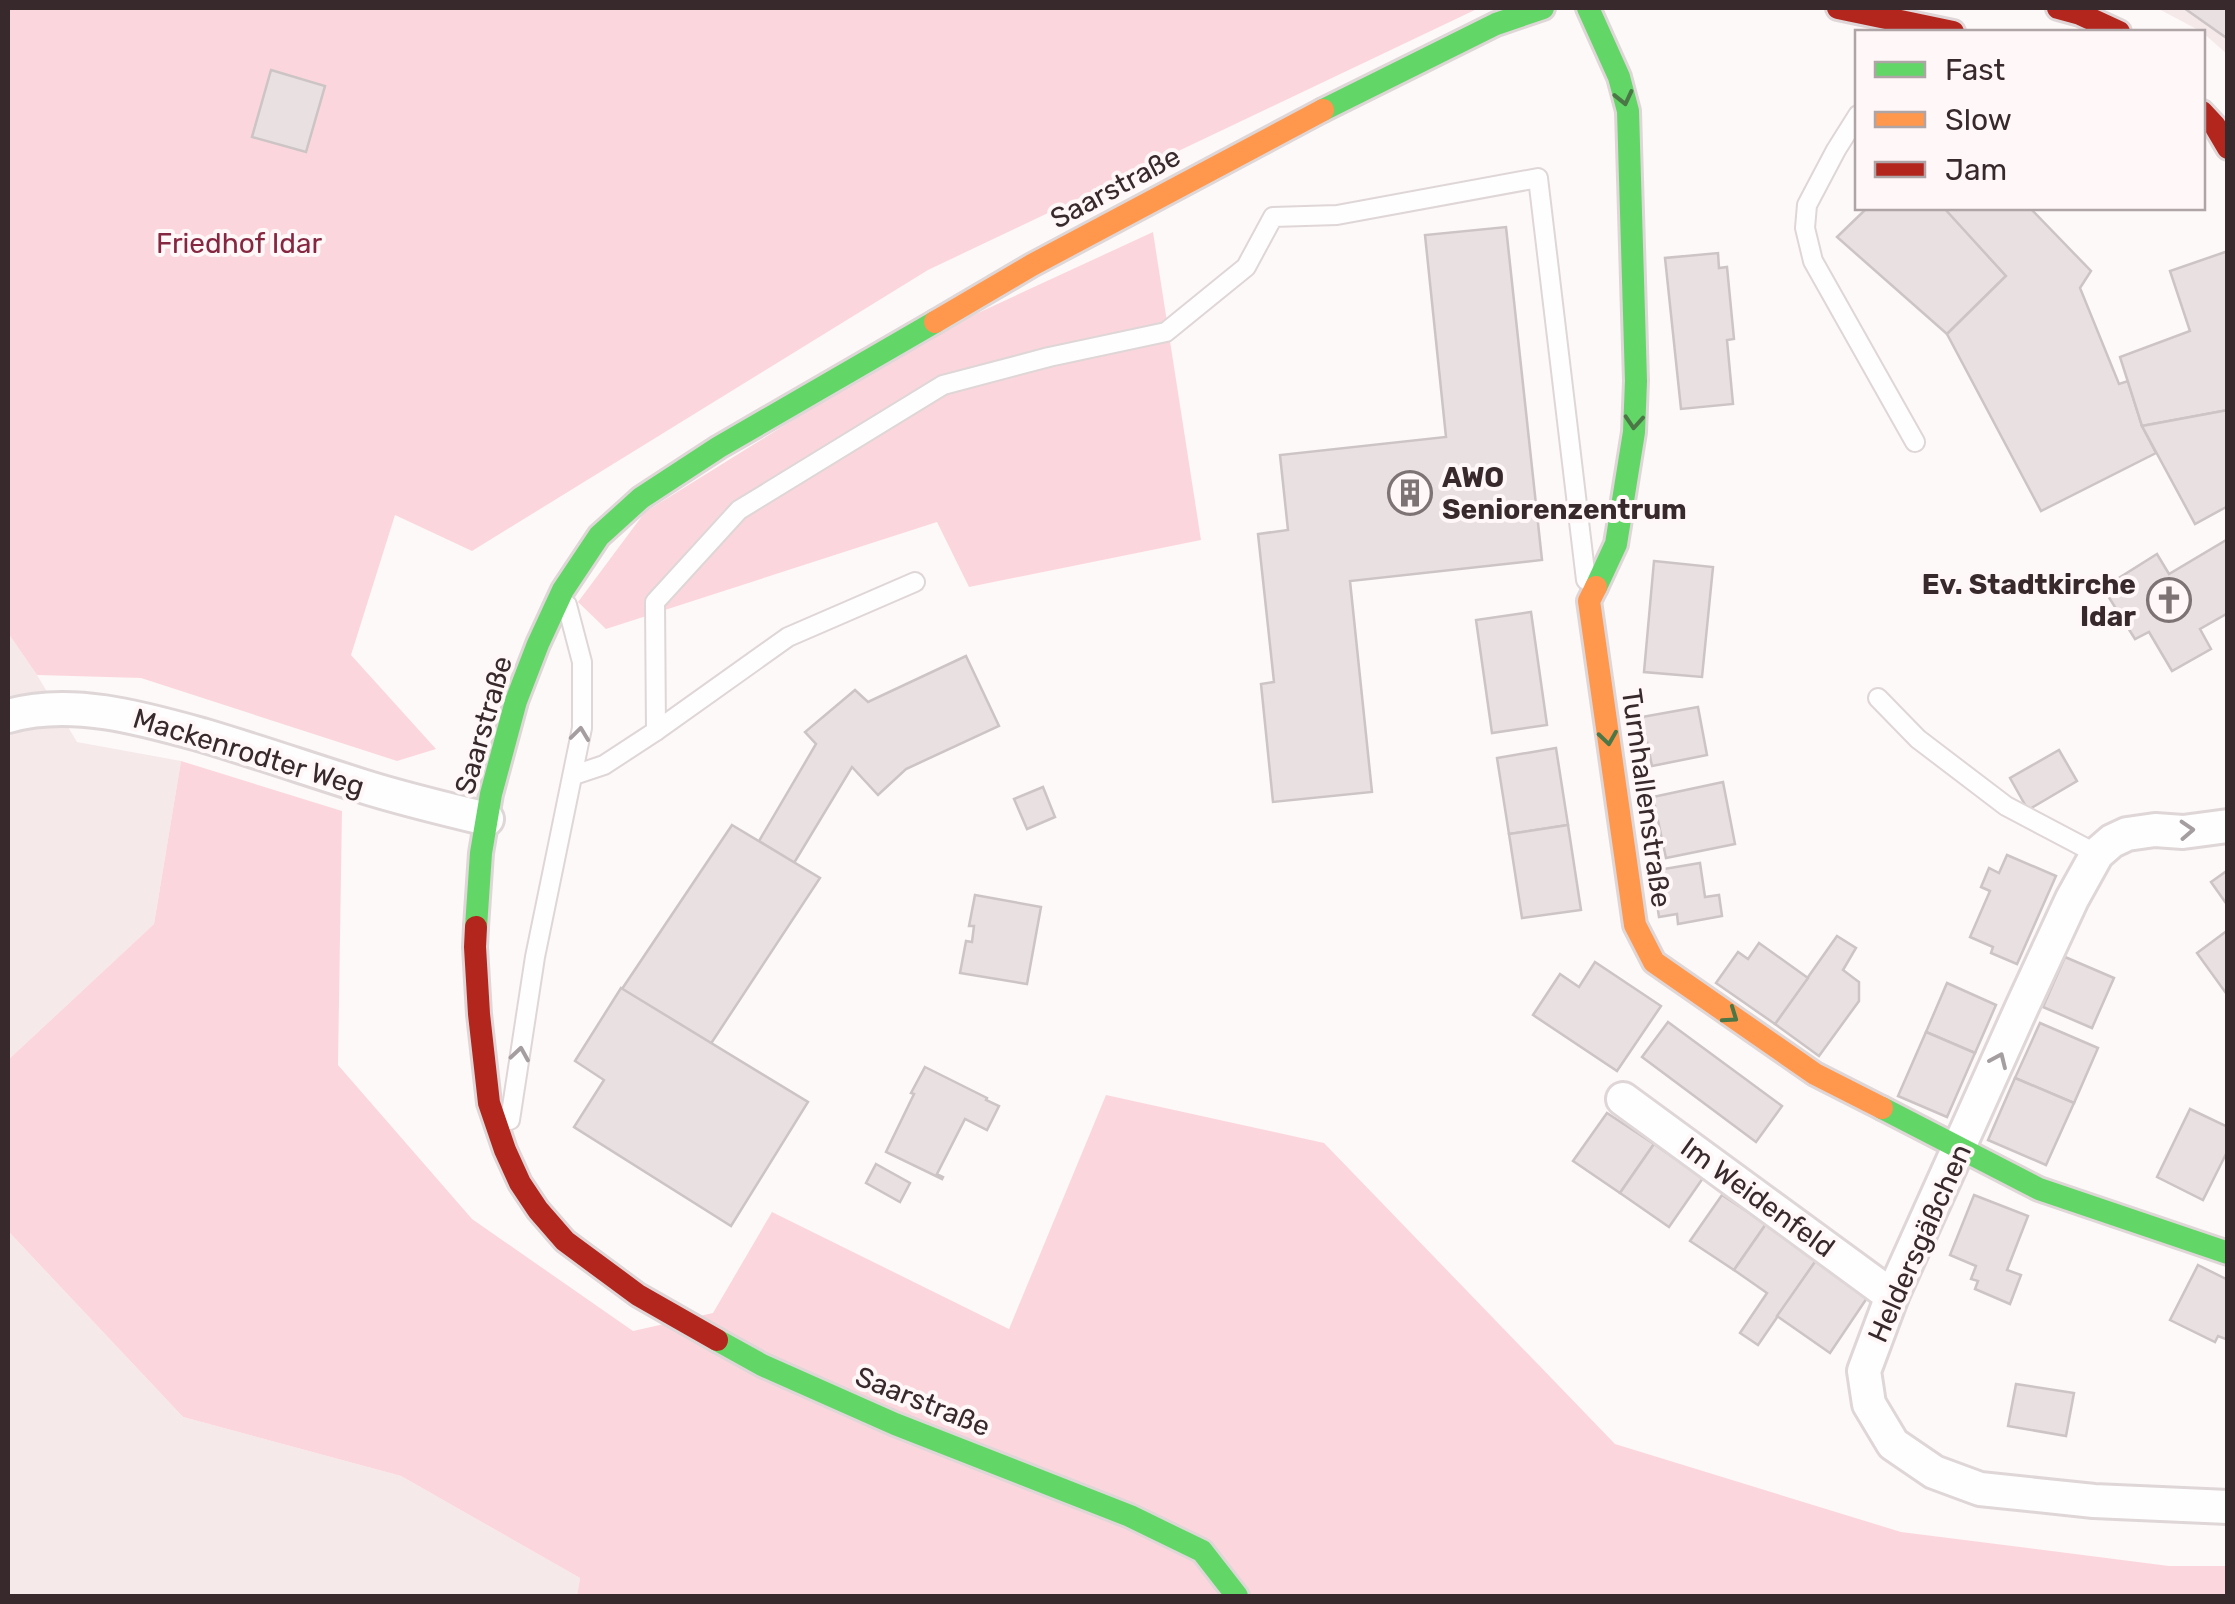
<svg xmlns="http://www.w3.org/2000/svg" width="2235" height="1604" viewBox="0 0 2235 1604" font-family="Rubik,sans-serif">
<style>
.built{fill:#f6e9ea}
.green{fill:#fbd7dd}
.building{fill:#e9e0e1;stroke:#ccc4c5;stroke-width:2.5}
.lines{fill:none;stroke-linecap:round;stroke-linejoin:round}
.lane-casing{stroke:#dfd6d7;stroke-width:22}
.street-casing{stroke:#dfd6d7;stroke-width:38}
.fast-casing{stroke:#dfd6d7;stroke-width:28}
.slow-casing{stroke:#dfd6d7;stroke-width:28}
.jam-casing{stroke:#dfd6d7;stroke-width:28}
.lane{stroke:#fffefe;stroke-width:18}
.street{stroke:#fffefe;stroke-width:32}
.fast{stroke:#63d668;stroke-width:22}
.slow{stroke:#ff974d;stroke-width:22}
.jam{stroke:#b3261e;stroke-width:22}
.oneway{stroke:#4b7747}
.oneway2{stroke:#a59ea0}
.labels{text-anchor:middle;stroke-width:8;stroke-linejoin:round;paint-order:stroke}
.street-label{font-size:28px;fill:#38292c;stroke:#fff7f8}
.park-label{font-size:28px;fill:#862742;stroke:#fff7f8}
.poi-label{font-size:28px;font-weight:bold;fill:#38292c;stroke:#fff7f8;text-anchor:start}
</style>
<rect width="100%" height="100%" fill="#fdf9f9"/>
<g class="built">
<path d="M2157,8H2227V54L2202,32Z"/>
<path d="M8,633L37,675L77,742L181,761L154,924L8,1060Z"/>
<path d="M8,1231L183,1417L401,1476L580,1578L577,1596H8Z"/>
</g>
<g class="green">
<path d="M8,8H1242L1253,10L1254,8H1479L928,270L472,551L395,515L351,655L436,749L397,761L141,678L37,675L8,633Z"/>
<path d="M1153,232L1201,540L969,587L937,522L606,629L578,602L645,512L926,337Z"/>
<path d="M181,761L342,811L338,1065L472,1219L633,1331L713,1313L772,1212L1009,1329L1106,1095L1324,1143L1615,1444L1901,1532L2169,1566H2227V1596H577L580,1578L401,1476L183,1417L8,1231V1060L154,924Z"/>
</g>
<g class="building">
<path d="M2184,8H2228V39Z"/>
<path d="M271,70L325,86L306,152L252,137Z"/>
<path d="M1867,208H1945L2006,276L1947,334L1837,237Z"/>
<path d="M1944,208H2030L2091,271L2080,288L2119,384L2128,381L2142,426L2156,453L2041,511L1947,334L2006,276Z"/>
<path d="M1506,227L1542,560L1350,581L1372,792L1273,802L1261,684L1274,682L1258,534L1288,530L1280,455L1446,437L1425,235Z"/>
<path d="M2228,251V410L2142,426L2120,357L2190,331L2170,271Z"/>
<path d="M1718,253L1719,268L1727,267L1734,339L1727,340L1733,404L1681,409L1665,258Z"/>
<path d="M2228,410V506L2195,524L2142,426Z"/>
<path d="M2228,539V613L2200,629L2211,649L2172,671L2149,632L2135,639L2103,588L2157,554L2169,574Z"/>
<path d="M1654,561L1713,567L1702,677L1644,672Z"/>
<path d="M1531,612L1547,725L1492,733L1476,620Z"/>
<path d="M966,656L999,726L906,769L878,795L852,767L794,863L759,841L816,744L805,732L855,690L868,702Z"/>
<path d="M1698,707L1707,755L1652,766L1642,717Z"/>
<path d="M1556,748L1568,825L1509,834L1497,758Z"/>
<path d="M2059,750L2077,781L2028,810L2010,778Z"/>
<path d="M1723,782L1735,844L1666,858L1653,797Z"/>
<path d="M1043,787L1055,817L1027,829L1014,799Z"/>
<path d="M732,825L820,878L710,1045L622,989Z"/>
<path d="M1568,825L1581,910L1522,918L1509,834Z"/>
<path d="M2007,855L2056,876L2017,964L1991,953L1993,947L1970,937L1990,891L1981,887L1989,868L1999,873Z"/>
<path d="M1700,863L1705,897L1719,895L1722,916L1678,924L1677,914L1659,917L1652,871Z"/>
<path d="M2228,870V906L2211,882Z"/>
<path d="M975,895L1041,907L1027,984L960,973L966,941L972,942L974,926H969Z"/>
<path d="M2228,930V996L2197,953Z"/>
<path d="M1837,936L1856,948L1843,970L1859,982V1001L1819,1056L1775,1024Z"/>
<path d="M1759,943L1808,978L1775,1024L1716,983L1738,952L1748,959Z"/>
<path d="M2065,957L2114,978L2092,1028L2043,1007Z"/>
<path d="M1595,962L1661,1006L1617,1071L1533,1015L1560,974L1579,987Z"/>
<path d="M1947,983L1996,1005L1975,1053L1926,1032Z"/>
<path d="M621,988L808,1102L731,1226L574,1127L604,1080L575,1061Z"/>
<path d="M1668,1022L1782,1106L1756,1142L1642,1057Z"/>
<path d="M2040,1023L2098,1048L2074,1103L2015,1078Z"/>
<path d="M1926,1032L1975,1053L1947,1117L1898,1096Z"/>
<path d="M925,1067L987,1098L986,1100L999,1106L987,1130L965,1119L937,1174L943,1177L942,1179L886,1152L914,1094L911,1093Z"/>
<path d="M2015,1078L2074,1103L2046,1165L1988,1140Z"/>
<path d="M2190,1109L2228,1127V1150L2203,1200L2157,1177Z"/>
<path d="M1607,1113L1654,1144L1620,1193L1573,1161Z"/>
<path d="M1654,1144L1703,1178L1669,1227L1620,1193Z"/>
<path d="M876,1164L910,1183L900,1202L866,1183Z"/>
<path d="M1722,1195L1766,1224L1734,1270L1690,1241Z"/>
<path d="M1974,1195L2028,1216L2007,1270L2021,1275L2010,1304L1975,1289L1978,1281L1971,1279L1976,1266L1950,1255Z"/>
<path d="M1766,1224L1817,1259L1758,1345L1740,1333L1767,1293L1734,1270Z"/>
<path d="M1817,1259L1869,1295L1830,1353L1777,1316Z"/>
<path d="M2198,1265L2228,1280V1340L2218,1336L2215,1342L2170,1320Z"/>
<path d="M2016,1384L2074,1393L2066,1436L2008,1426Z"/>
</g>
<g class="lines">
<g class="lane-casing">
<g id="lane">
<path d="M1858,115L1836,150L1807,205L1805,228L1813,261L1915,442"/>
<path d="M1878,698L1918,739L2006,806L2097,854"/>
<path d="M656,731L788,637L915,582"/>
<path d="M574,775L604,765L656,731L655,602L739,510L943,385L1049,357L1166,332L1246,267L1273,217L1337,215L1538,178L1586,580"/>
<path d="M510,1120L535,957L582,728V662L567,605"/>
</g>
</g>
<g class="street-casing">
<g id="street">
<path d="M8,716C71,698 141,718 202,735C256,751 308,769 362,786C403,799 445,809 487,819"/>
<path d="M2228,826L2183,832L2155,830L2127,834L2112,841L2097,854L2072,899L2022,1007L1892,1296L1864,1371L1869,1404L1893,1444L1934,1472L1980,1489L2094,1501L2228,1507"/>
<path d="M1623,1099L1892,1296"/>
</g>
</g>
<g class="fast-casing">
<g id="fast">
<path d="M1588,8L1619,77L1628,111L1636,381L1634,432L1616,544L1596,587"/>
<path d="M1323,110L1496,24L1543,8"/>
<path d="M476,927L481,853L491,794L516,701L538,644L563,590L599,536L641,498L719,447L935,322"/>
<path d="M1882,1108L2039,1189L2228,1253"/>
<path d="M717,1340L762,1365L895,1424L1130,1516L1202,1551L1237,1596"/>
</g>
</g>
<g class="slow-casing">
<g id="slow">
<path d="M935,322L1032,265L1323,110"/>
<path d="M1596,587L1589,601L1635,925L1654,962L1815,1074L1882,1108"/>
</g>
</g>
<g class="jam-casing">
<g id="jam">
<path d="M1838,8L1953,32"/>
<path d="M2058,8L2080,14L2119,32"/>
<path d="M2202,112L2215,126L2228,148"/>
<path d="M476,927L475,947L479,1014L489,1103L505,1150L520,1183L538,1210L565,1241L638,1295L717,1340"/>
</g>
</g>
<use href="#lane" class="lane"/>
<use href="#street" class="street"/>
<use href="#fast" class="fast"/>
<use href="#slow" class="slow"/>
<use href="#jam" class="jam"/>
</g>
<defs><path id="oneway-chevron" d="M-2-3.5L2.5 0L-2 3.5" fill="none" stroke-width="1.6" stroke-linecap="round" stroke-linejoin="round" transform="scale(2.5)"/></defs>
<g class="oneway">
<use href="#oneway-chevron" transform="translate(1624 98) rotate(77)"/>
<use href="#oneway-chevron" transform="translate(1634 422) rotate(94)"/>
<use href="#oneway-chevron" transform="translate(1608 738) rotate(82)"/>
<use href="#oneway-chevron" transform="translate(1731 1016) rotate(35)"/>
</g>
<g class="oneway2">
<use href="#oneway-chevron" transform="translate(580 734) rotate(-83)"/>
<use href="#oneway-chevron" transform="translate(2187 830) rotate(-3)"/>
<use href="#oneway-chevron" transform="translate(520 1054) rotate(-81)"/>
<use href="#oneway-chevron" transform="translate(1999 1060) rotate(-66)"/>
</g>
<defs>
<g id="building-ring" transform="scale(2.25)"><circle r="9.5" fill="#fff7f8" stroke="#7d7274" stroke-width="1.5"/><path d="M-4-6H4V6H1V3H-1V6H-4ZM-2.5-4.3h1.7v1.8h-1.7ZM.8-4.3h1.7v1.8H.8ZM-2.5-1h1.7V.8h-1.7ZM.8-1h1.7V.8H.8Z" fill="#7d7274"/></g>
<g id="church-ring" transform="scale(2.25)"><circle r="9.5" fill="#fff7f8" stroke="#7d7274" stroke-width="1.5"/><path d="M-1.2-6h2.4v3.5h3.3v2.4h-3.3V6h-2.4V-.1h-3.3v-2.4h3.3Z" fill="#7d7274"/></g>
</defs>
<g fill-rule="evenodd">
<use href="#building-ring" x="1410" y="493"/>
<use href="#church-ring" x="2169" y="600"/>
</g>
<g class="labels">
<g class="street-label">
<text transform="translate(1115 187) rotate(-28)" y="10">Saarstraße</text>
<text transform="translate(483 725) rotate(-74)" y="10">Saarstraße</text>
<text transform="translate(249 752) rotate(17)" y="10">Mackenrodter Weg</text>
<text transform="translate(1647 798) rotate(82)" y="10">Turnhallenstraße</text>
<text transform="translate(1758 1197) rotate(36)" y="10">Im Weidenfeld</text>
<text transform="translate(1919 1243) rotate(-66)" y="10">Heldersgäßchen</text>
<text transform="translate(923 1401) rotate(22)" y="10">Saarstraße</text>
</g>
<g class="park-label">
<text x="239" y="253">Friedhof Idar</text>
</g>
<g class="poi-label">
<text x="1442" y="487">AWO<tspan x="1442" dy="32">Seniorenzentrum</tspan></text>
<text x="2136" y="594" text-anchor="end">Ev. Stadtkirche<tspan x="2136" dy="32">Idar</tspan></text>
</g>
</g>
<rect width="2235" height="1604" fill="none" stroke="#38292c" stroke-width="20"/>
<rect x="1855" y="30" width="350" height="180" fill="#fff7f8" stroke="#afa5a6" stroke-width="2.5"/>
<rect x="1875" y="62" width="50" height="15" fill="#63d668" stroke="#afa5a6" stroke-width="2.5"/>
<text x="1945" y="80" font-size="30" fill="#38292c">Fast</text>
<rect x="1875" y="112" width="50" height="15" fill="#ff974d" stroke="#afa5a6" stroke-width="2.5"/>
<text x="1945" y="130" font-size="30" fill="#38292c">Slow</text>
<rect x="1875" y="162" width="50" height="15" fill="#b3261e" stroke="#afa5a6" stroke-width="2.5"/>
<text x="1945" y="180" font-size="30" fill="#38292c">Jam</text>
</svg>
